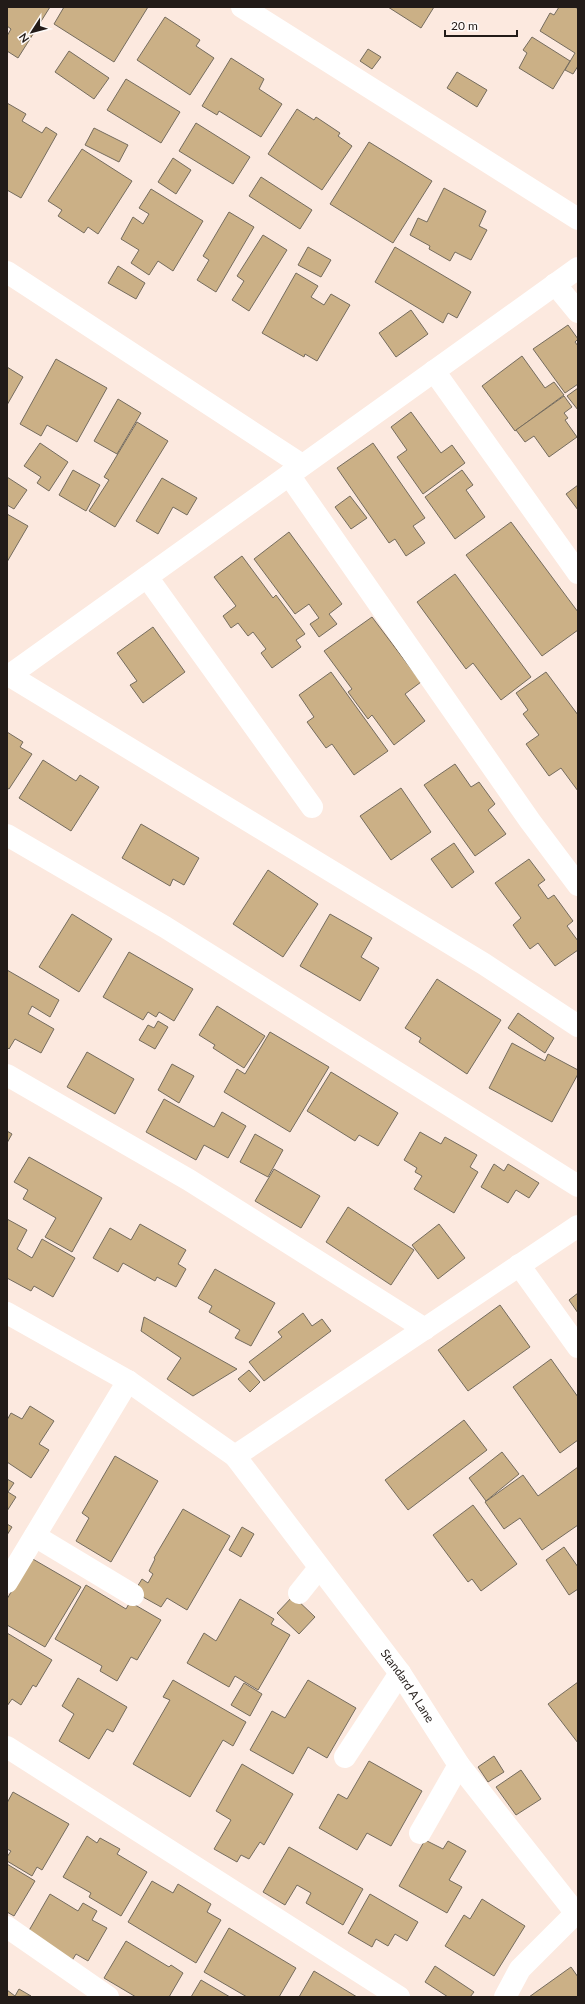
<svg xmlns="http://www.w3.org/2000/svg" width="585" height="2004" viewBox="0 0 585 2004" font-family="Lato,sans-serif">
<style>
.building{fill:#cbb086;stroke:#756c5e}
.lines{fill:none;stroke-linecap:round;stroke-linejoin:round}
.minor{stroke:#fff;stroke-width:22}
.labels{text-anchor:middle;stroke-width:3;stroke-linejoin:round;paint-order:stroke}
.street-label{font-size:12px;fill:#221b18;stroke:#fefaf8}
</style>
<rect width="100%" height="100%" fill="#fce9df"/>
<g class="building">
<path d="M7,7H50L18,58L7,51V36L11,29L7,26Z"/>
<path d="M64,7H148L114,62L54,24Z"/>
<path d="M388,7H434L421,28Z"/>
<path d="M559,7H575L578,9V66L573,74L565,70L575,53L540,31L550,13L554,15Z"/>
<path d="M165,17L200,40L196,46L214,58L190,95L137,60Z"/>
<path d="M532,37L570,61L553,89L519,68L527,53L523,50Z"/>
<path d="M368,49L381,57L372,69L360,61Z"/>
<path d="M69,51L109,78L94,99L55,72Z"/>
<path d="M231,58L264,79L259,89L282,104L261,137L219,111L217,115L202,106Z"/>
<path d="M457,72L487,90L477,107L447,88Z"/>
<path d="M126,79L180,112L161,143L107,110Z"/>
<path d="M7,103L26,114L22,121L42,133L46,127L57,134L21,198L7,190Z"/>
<path d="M297,109L314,120L316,117L340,133L338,136L352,146L322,190L268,154Z"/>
<path d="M196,123L250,157L233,184L179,151Z"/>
<path d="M94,128L128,145L119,162L85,145Z"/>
<path d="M369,142L432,181L393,243L330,204Z"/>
<path d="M82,149L132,181L98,234L88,227L84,233L58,216L62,210L48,201Z"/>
<path d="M173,158L191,170L176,194L158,182Z"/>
<path d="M261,177L312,210L300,229L249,196Z"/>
<path d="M444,188L486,211L479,226L487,230L471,260L455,252L450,261L429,249L430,246L410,235L418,218L427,222Z"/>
<path d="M151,189L203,221L173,271L158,261L149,275L131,263L139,250L121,239L133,217L143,224L149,214L139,208Z"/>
<path d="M229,212L254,227L216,292L197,280L209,260L203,256Z"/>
<path d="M263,235L287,250L249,311L232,300L244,281L237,276Z"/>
<path d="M308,247L331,260L321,277L298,265Z"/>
<path d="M395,247L471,292L457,318L448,313L443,323L375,282Z"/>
<path d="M118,266L145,283L136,299L108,283Z"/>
<path d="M296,273L318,286L311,297L324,305L331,294L350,305L317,361L305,354L304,357L262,333Z"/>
<path d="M411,310L428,334L396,357L379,333Z"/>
<path d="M568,325L578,339L575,342L578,346V384L565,393L533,349Z"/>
<path d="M522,356L545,388L554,382L564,395L515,431L482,386Z"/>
<path d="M56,359L107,388L77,442L47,425L41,436L20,424Z"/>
<path d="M7,367L23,377L7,405Z"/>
<path d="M578,388V410L567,396Z"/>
<path d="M564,396L572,407L564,413L568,418L565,420L577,437L549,457L534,436L525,442L516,430Z"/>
<path d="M118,399L141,413L117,454L94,441Z"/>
<path d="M411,412L441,453L452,445L465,463L423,494L397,457L407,450L391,427Z"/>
<path d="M137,422L168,441L115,527L89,511L109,480L104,477Z"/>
<path d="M40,443L68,462L49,491L37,483L41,477L24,466Z"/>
<path d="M373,443L425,518L413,526L425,543L406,556L395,539L389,543L337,468Z"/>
<path d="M73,470L100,485L86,511L59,495Z"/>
<path d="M462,470L473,485L466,490L485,517L455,539L425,497Z"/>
<path d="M7,477L27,490L14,509L7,505Z"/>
<path d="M162,478L197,498L187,515L173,507L158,534L136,521Z"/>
<path d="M578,485V510L566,494Z"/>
<path d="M350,496L367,518L351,529L335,507Z"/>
<path d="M7,514L28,526L7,562Z"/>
<path d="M511,522L578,612V630L542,656L466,555Z"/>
<path d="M289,532L342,604L329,614L337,624L319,637L310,624L319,618L309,604L295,614L254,559Z"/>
<path d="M242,556L273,598L276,595L305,634L296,640L301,647L272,668L261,653L266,649L253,632L248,636L238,623L231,628L223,616L236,606L214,577Z"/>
<path d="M455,574L531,677L501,700L473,663L466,669L417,602Z"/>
<path d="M372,617L421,682L405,694L425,721L394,745L372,715L368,719L348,692L352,689L324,651Z"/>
<path d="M153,627L185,672L143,703L130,685L137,681L117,653Z"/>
<path d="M331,672L388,751L354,775L332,744L326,748L307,722L314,717L299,695Z"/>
<path d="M546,672L578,715V791L561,768L549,776L526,744L539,735L523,714L528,710L516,693Z"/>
<path d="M7,732L23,742L20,747L32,754L9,789L7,788Z"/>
<path d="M43,760L76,781L80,775L99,787L71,831L19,798Z"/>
<path d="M455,764L471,787L479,782L495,804L488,810L506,834L475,856L424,785Z"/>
<path d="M401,788L431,832L391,860L360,816Z"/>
<path d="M141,824L199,858L184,885L173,879L170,886L122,858Z"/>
<path d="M454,843L474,872L452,888L431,859Z"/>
<path d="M529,859L545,880L538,885L548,899L554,895L573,921L567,926L578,941V950L555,966L538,943L530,949L513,925L521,918L495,883Z"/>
<path d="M268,870L318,904L283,957L233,924Z"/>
<path d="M72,914L112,939L79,992L39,967Z"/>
<path d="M330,914L372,938L361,957L379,968L360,1001L300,966Z"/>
<path d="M129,952L193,989L174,1021L159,1012L156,1017L148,1012L143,1020L103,997Z"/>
<path d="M7,970L59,1000L50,1017L32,1006L28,1014L54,1029L41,1053L15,1039L9,1049L7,1047Z"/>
<path d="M437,979L501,1020L467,1074L419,1042L421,1038L405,1028Z"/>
<path d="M217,1006L265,1036L244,1068L213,1048L215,1045L199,1035Z"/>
<path d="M518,1013L554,1038L545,1053L508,1028Z"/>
<path d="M158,1021L168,1027L155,1049L139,1040L148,1025L154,1028Z"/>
<path d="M270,1032L329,1067L290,1132L224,1092L237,1069L245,1074Z"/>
<path d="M512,1043L545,1061L548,1054L578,1070V1074L552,1122L489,1088Z"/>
<path d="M87,1052L134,1079L115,1114L67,1087Z"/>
<path d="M172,1064L194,1076L179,1103L158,1090Z"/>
<path d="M331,1072L398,1113L378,1146L359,1135L355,1141L307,1111Z"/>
<path d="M164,1099L214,1127L222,1112L246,1126L228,1158L204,1145L196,1160L146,1132Z"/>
<path d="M7,1131L12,1134L7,1143Z"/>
<path d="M420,1132L441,1144L445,1137L477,1155L470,1167L478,1172L454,1213L414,1189L422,1176L415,1172L417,1168L404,1160Z"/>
<path d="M255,1134L283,1150L268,1177L240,1162Z"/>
<path d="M29,1157L102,1198L72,1252L45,1237L56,1218L23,1199L28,1190L14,1182Z"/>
<path d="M494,1164L504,1171L508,1164L539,1183L529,1198L516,1190L508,1203L481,1187Z"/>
<path d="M274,1169L320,1196L301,1228L255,1201Z"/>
<path d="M348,1207L414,1250L391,1285L326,1242Z"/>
<path d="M7,1219L27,1230L17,1249L32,1258L42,1239L75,1258L53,1297L34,1286L31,1291L7,1278Z"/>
<path d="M140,1224L186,1250L178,1264L186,1269L176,1287L157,1277L155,1281L123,1263L118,1272L93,1258L110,1228L131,1240Z"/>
<path d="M439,1224L465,1258L438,1279L412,1245Z"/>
<path d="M215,1269L275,1303L251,1346L235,1338L240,1330L209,1312L212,1306L198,1298Z"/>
<path d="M578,1293V1313L569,1300Z"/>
<path d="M500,1305L530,1347L468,1391L438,1350Z"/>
<path d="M303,1313L312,1326L322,1319L331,1331L264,1381L249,1362L282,1337L278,1332Z"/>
<path d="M144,1317L237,1369L193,1396L167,1379L181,1358L141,1331Z"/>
<path d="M551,1359L578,1397V1440L560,1453L513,1387Z"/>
<path d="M249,1370L260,1382L250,1392L238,1379Z"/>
<path d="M30,1406L54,1421L39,1444L49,1450L31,1478L7,1462V1420L11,1413L22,1419Z"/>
<path d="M464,1420L487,1450L408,1510L385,1480Z"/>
<path d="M502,1452L519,1474L486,1501L469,1478Z"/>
<path d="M115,1456L158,1481L111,1562L76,1541L89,1518L82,1513Z"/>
<path d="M578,1467V1525L542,1550L520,1518L504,1529L485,1502L523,1475L538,1496Z"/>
<path d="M7,1479L14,1483L8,1492L16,1497L7,1511Z"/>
<path d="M473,1505L517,1564L481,1591L472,1579L468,1582L433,1535Z"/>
<path d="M183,1509L230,1536L187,1610L167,1598L161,1607L134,1592L142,1579L148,1583L153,1574L149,1571L155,1559L154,1558Z"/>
<path d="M7,1524L12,1527L7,1535Z"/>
<path d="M242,1527L254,1534L241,1557L229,1550Z"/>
<path d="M564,1547L578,1567V1589L569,1595L546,1560Z"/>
<path d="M31,1558L81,1587L45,1647L7,1625V1599Z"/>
<path d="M86,1585L126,1609L130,1602L161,1620L137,1660L131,1657L117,1681L100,1671L102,1666L55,1639Z"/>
<path d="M293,1596L315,1617L299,1634L277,1613Z"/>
<path d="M240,1599L274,1619L271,1624L290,1635L258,1690L235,1676L229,1687L187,1663L204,1633L216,1641Z"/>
<path d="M7,1633L52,1660L36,1687L33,1685L21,1705L12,1699L7,1706Z"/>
<path d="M78,1678L127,1707L113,1732L107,1729L89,1759L59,1741L74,1714L62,1706Z"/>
<path d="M173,1680L246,1722L233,1746L223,1740L190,1797L133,1764L170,1700L163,1697Z"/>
<path d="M308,1680L356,1708L327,1758L308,1747L293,1774L250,1750L272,1711L285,1718Z"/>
<path d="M578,1682V1743L548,1704Z"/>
<path d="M244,1683L262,1694L250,1716L231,1705Z"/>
<path d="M494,1756L504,1772L488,1782L478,1767Z"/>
<path d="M369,1761L422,1791L391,1846L367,1833L357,1850L319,1828L338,1794L347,1799Z"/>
<path d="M242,1764L293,1794L264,1845L260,1842L249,1859L241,1855L237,1862L214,1849L231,1820L216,1811Z"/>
<path d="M521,1770L541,1799L516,1815L496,1787Z"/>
<path d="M13,1792L69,1824L42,1870L37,1867L32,1876L7,1861V1857L11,1851L7,1849V1803Z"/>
<path d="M87,1836L97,1843L100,1838L120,1849L117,1854L147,1872L121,1916L89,1897L91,1893L63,1877Z"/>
<path d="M425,1840L443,1849L448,1841L466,1851L449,1880L462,1887L447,1913L399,1886Z"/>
<path d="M289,1847L363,1889L343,1925L306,1903L311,1893L297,1885L285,1905L263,1892Z"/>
<path d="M7,1864L35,1881L14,1916L7,1912Z"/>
<path d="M152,1881L173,1893L178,1884L211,1904L207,1912L221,1920L196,1963L128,1922Z"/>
<path d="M50,1894L78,1911L83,1903L97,1911L92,1920L107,1928L88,1961L76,1954L70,1964L27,1934Z"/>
<path d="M370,1894L418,1922L407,1941L395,1934L388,1946L376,1939L372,1947L348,1933Z"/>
<path d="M482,1899L525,1926L494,1976L445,1946L464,1915L470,1919Z"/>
<path d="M229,1928L296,1968L279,1997H247L204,1972Z"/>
<path d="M126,1941L169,1967L171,1965L183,1973L169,1997H136L104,1978Z"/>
<path d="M435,1966L474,1992L470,1997H448L425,1982Z"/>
<path d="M571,1967L578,1977V1997H529Z"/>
<path d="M314,1971L357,1997H299Z"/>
<path d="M201,1980L230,1997H191Z"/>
<path d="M19,1989L31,1996L7,1997V1990L15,1996Z"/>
</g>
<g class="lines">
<g class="minor">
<path d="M242,7L578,219"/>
<path d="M7,272L302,465"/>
<path d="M555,284L578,312"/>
<path d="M434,371L578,573"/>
<path d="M289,475L530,821L578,885"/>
<path d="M147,577L312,807"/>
<path d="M7,674L484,964L578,1026"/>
<path d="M10,675L578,268"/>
<path d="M7,835L165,927L578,1186"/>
<path d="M7,1075L189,1180L425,1329"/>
<path d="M519,1265L578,1347"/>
<path id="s1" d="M7,1313L128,1381L235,1456L400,1673L459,1765L578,1916"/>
<path d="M235,1456L578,1226"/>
<path d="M35,1536L133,1595"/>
<path d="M7,1582L128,1381"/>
<path d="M299,1593L319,1568"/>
<path d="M7,1747L399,1997"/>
<path d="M345,1757L400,1673"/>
<path d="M420,1833L459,1765"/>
<path d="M7,1927L108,1997"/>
<path d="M505,1997L520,1969L576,1913"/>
</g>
</g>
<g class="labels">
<g class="street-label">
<text dy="4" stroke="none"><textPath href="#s1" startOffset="557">Standard A Lane</textPath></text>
</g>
</g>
<rect width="585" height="2004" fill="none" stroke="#221b18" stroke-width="16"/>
<g transform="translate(32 32) rotate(234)" stroke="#fefaf8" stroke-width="3" paint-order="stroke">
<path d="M0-3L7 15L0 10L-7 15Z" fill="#221b18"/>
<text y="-6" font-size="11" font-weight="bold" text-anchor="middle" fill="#221b18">N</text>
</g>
<path d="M445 30v6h72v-6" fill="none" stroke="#221b18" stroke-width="2"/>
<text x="451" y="30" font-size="12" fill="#221b18" stroke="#fefaf8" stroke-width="3" paint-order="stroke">20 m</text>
</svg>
